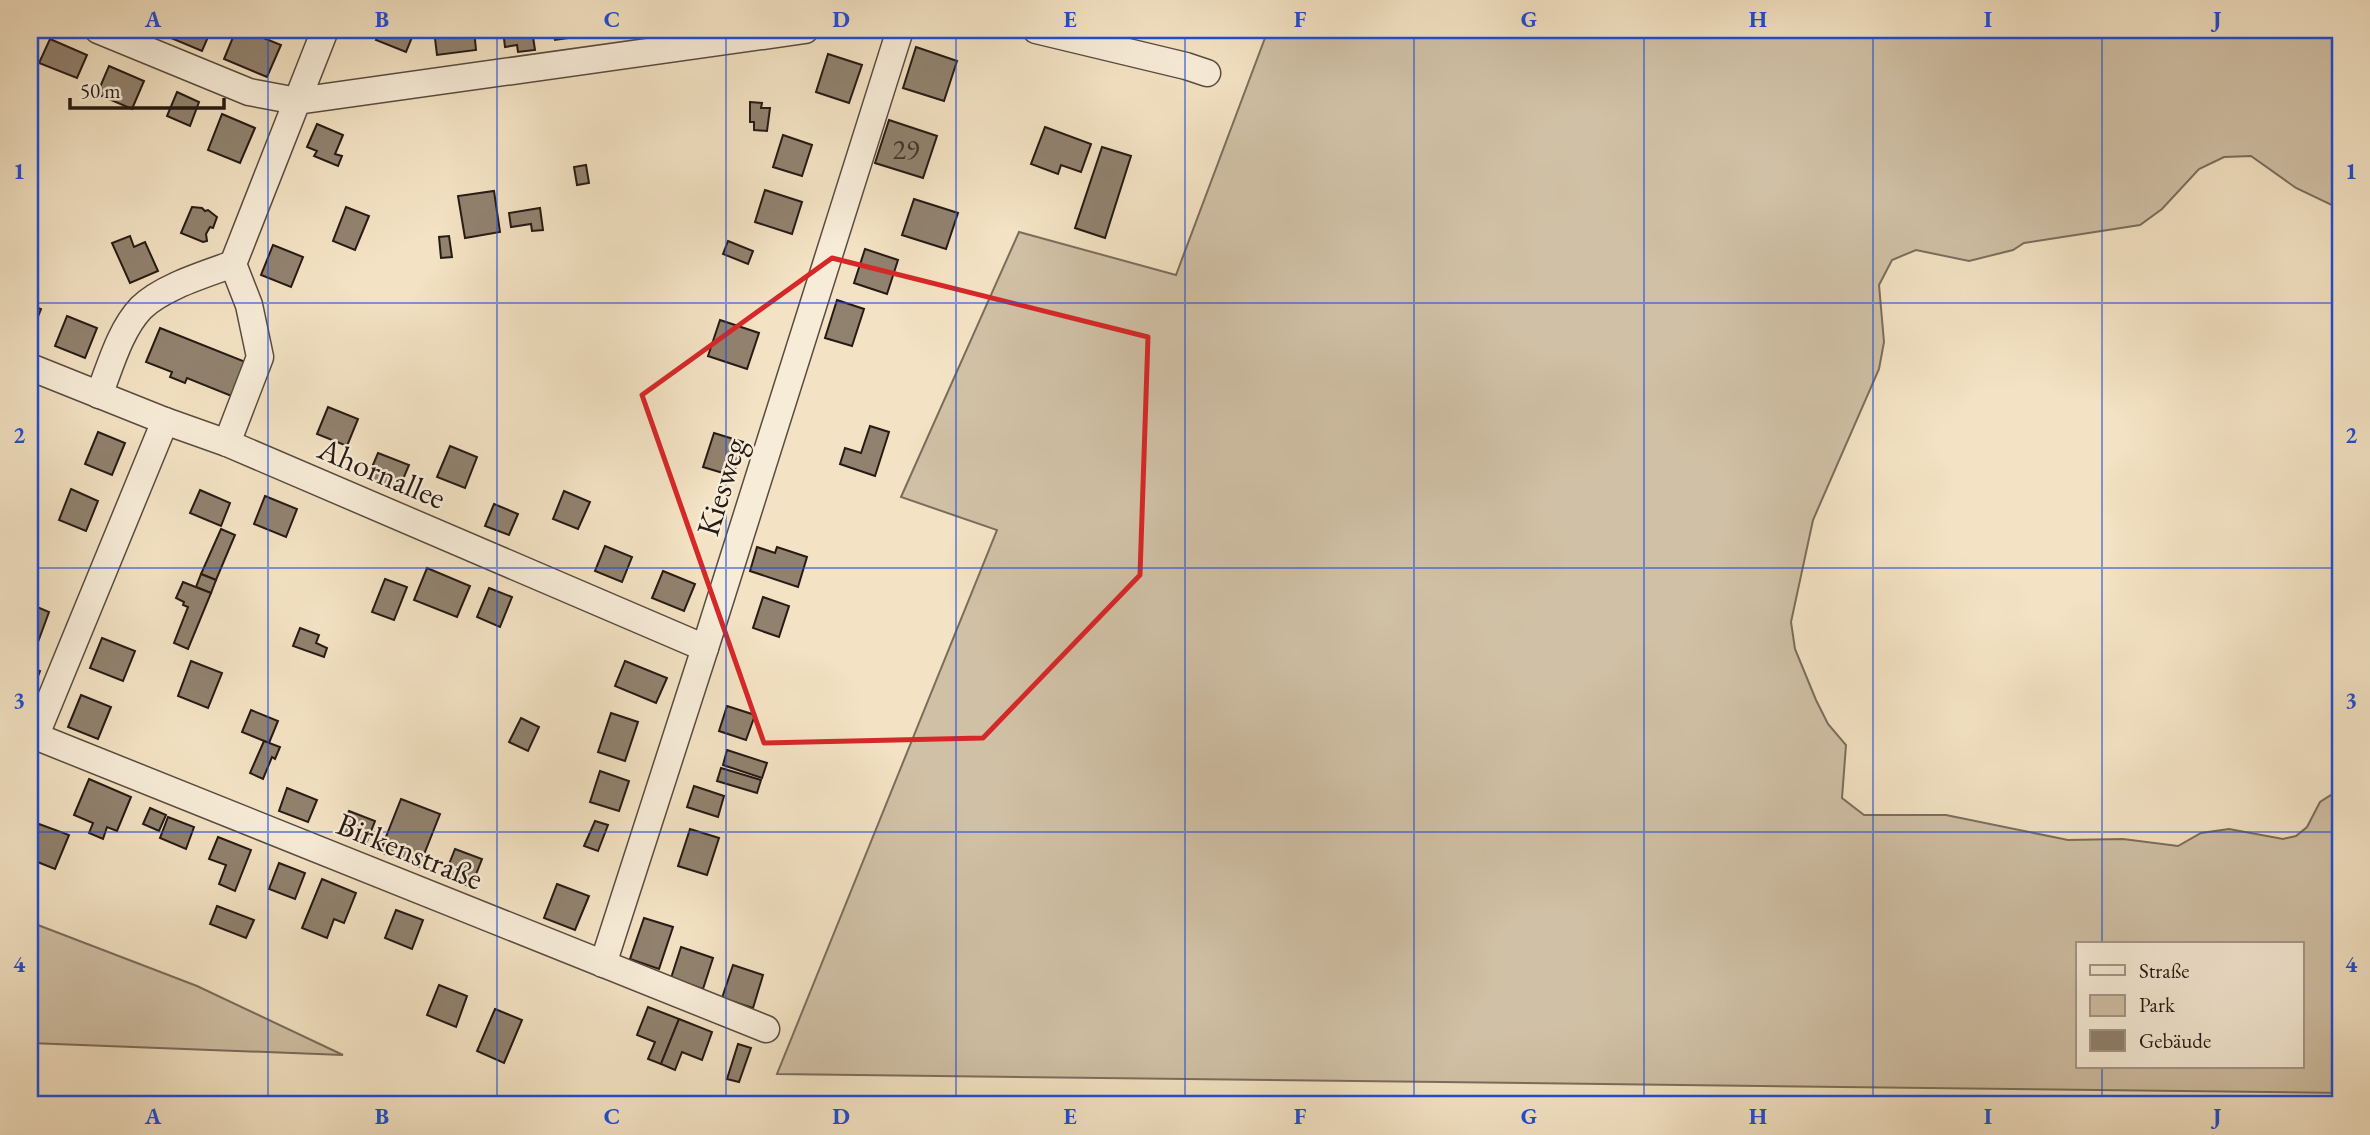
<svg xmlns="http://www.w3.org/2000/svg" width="2370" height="1135" viewBox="0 0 2370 1135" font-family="'EB Garamond',serif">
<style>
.green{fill:#d0c0a5;stroke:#7b6d5d;stroke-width:2;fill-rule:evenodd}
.building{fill:#91826f;stroke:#261a15;stroke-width:2}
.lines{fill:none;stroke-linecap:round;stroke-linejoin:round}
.minor-casing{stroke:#594c40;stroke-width:29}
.minor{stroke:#f7ecd8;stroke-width:26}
.marked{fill:none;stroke:#d62828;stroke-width:5;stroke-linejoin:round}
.grid{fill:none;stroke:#1d4ed8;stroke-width:2;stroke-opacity:0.55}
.labels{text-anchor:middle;stroke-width:5;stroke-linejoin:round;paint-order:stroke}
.number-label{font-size:28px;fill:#41342c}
.street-label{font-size:32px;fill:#261a15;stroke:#f7ecd8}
.neatline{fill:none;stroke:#1d4ed8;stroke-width:2.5}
.grid-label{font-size:23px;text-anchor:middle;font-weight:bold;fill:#1d4ed8}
</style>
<rect width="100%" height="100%" fill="#f3e2c3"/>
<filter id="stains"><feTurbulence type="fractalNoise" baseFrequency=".00286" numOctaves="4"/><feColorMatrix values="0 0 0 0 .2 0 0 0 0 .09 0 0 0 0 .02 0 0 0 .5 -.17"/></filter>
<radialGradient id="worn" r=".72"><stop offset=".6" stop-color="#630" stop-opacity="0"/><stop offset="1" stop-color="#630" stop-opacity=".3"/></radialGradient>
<g class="green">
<path d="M1268,30H2340V209L2296,188L2251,156L2224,157L2199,169L2162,209L2140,225L2024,243L2013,250L1969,261L1916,250L1892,260L1879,285L1884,342L1879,369L1813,520L1791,622L1795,649L1816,700L1828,724L1846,745L1842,798L1864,815H1946L2068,840L2123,839L2178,846L2201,833L2229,829L2283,839L2296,836L2307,827L2320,802L2331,795L2340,793V1093L777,1074L997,530L901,497L1019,232L1176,275ZM2078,944H2302V1067H2078Z"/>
<path d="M30,922L197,986L343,1055L30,1043Z"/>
</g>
<g class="building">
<path d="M175,30H211L202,51L171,38Z"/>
<path d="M236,30H244L281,45L267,77L224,59Z"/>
<path d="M381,30H415L406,52L376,40Z"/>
<path d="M434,30H474L476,50L437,55Z"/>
<path d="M503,30H532L535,50L518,52L517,45L505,47Z"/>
<path d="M553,30H589L590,35L555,40Z"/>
<path d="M50,39L87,55L77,78L39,63Z"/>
<path d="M916,47L957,61L944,101L903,88Z"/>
<path d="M828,54L862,65L849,103L816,92Z"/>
<path d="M109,66L144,81L132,109L97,94Z"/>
<path d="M177,92L199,102L190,126L167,116Z"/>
<path d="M750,102L762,103L761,108H770L767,131L754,130V122H750Z"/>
<path d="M222,114L255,128L240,163L208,150Z"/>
<path d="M889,120L937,136L923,178L875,163Z"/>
<path d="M317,124L343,135L335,154L342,156L338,166L314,156L317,151L307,147Z"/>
<path d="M1045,127L1091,144L1081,172L1061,165L1058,174L1031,164Z"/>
<path d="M783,135L812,145L802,176L773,167Z"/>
<path d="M1102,147L1131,156L1105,238L1075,228Z"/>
<path d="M586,165L589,183L577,185L574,167Z"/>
<path d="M765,190L802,202L792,234L755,222Z"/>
<path d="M494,191L500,232L465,238L458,196Z"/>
<path d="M914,199L958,213L946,249L902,235Z"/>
<path d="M192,207L202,208L205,211L208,210L217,217L213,228L210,227L206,234L207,241L203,242L181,233Z"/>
<path d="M346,207L369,216L355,250L333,241Z"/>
<path d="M540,208L543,230L532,231L531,224L511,227L509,213Z"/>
<path d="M130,236L134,247L145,242L158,271L130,283L112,243Z"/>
<path d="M449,236L452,257L441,258L439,237Z"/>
<path d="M728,241L753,251L748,264L723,254Z"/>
<path d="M273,245L303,257L291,287L261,275Z"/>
<path d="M865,249L898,260L887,294L854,283Z"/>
<path d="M837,300L864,309L852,346L825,338Z"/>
<path d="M30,305L41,309L31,334H30Z"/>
<path d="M67,316L97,328L85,358L55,346Z"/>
<path d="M720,320L759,333L747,369L708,356Z"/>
<path d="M160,328L248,363L234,397L187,378L185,383L170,377L172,372L146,362Z"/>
<path d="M328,407L358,419L347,446L317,434Z"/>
<path d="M870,426L889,432L875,476L840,464L845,448L861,453Z"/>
<path d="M98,432L125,443L112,475L85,464Z"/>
<path d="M714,433L743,442L733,476L703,467Z"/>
<path d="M450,446L477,457L465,488L437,477Z"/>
<path d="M378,453L409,465L398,491L367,479Z"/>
<path d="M71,489L98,501L86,531L59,520Z"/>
<path d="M200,490L230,503L221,526L190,513Z"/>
<path d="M564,491L590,502L578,529L553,519Z"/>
<path d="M265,496L297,509L286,537L254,524Z"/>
<path d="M494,504L518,514L509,535L485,526Z"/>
<path d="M221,529L235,535L216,580L201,574Z"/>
<path d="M605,546L632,557L622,582L595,571Z"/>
<path d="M757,547L775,553L777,547L807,557L798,587L750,571Z"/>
<path d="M427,568L470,586L457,617L414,600Z"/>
<path d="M663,571L695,584L684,611L652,598Z"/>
<path d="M201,574L216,580L211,593L196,587Z"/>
<path d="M385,579L407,587L394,620L372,612Z"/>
<path d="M183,582L211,593L188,649L174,643L188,607L183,605L184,602L176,598Z"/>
<path d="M489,588L512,597L500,627L477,617Z"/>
<path d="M763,597L789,606L779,637L753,628Z"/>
<path d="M30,604L49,612L38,642L30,639Z"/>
<path d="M300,628L319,635L316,643L327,648L324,657L293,646Z"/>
<path d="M102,638L135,651L123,681L90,668Z"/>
<path d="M191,661L222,673L208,708L178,696Z"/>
<path d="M625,661L667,678L656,703L615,686Z"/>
<path d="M30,667L40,671L30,697Z"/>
<path d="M81,695L111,707L98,739L68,727Z"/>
<path d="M727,706L755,715L746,740L719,731Z"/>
<path d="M251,710L278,721L269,743L242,732Z"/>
<path d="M611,713L638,722L625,761L598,752Z"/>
<path d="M521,718L539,727L528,751L509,742Z"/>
<path d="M264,741L280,747L275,759L272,757L263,779L250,773Z"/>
<path d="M727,750L767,763L762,778L723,765Z"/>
<path d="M721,768L761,780L757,793L717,781Z"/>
<path d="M600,771L629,781L619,811L590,802Z"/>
<path d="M89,779L131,797L117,831L107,827L103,839L89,833L93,823L74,815Z"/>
<path d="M694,786L724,796L718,817L687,807Z"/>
<path d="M287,788L317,800L308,822L279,811Z"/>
<path d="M401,799L440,814L419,867L380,852Z"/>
<path d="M150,808L166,815L159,831L143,824Z"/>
<path d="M349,811L375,821L366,844L341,834Z"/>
<path d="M168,817L194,827L186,849L160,838Z"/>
<path d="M595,821L608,825L598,851L584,846Z"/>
<path d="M39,824L69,835L55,869L30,859V848Z"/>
<path d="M690,829L719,838L707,875L678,866Z"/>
<path d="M218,837L251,850L235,891L219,884L226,865L209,859Z"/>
<path d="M455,849L482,859L471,887L444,877Z"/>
<path d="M279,863L305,873L295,899L269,889Z"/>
<path d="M322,879L356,893L344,923L334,919L327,938L302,928Z"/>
<path d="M557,884L589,896L575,930L544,918Z"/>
<path d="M217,906L254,920L246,938L210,924Z"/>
<path d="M396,910L423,920L412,949L385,938Z"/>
<path d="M644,918L673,927L659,969L630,959Z"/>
<path d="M681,947L713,958L703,989L671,978Z"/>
<path d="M733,965L763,975L753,1008L722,998Z"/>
<path d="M439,985L467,996L456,1027L427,1015Z"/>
<path d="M648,1007L679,1019L661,1064L648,1059L655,1042L637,1035Z"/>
<path d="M495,1009L522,1020L504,1063L477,1051Z"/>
<path d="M679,1019L712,1032L702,1060L682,1052L675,1070L661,1064Z"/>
<path d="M738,1044L751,1048L739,1082L727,1079Z"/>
</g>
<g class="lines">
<g class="minor-casing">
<g id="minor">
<path d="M98,30L249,92L297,101L805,30"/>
<path d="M1036,30L1186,66L1207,73"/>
<path d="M30,367L165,421L227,443L705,648"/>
<path d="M99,395C110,367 120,330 141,308C162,287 206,274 233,264L325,30"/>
<path d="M227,443L260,357L249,305L233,264"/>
<path d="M30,734L766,1029"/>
<path d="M35,737L165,421"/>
<path d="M603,964L705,648L900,30"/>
</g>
</g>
<use href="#minor" class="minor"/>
</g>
<path class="marked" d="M832,258L1148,337L1140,575L983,738L764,743L642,395Z"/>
<path class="grid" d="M268,30V1105M497,30V1105M726,30V1105M956,30V1105M1185,30V1105M1414,30V1105M1644,30V1105M1873,30V1105M2102,30V944M30,303H2340M30,568H2340M30,832H2340M2102,1067V1105"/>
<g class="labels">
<g class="number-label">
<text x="906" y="159">29</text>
</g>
<g class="street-label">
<text transform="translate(382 473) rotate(23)" y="11">Ahornallee</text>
<text transform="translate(721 487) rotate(-73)" y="11">Kiesweg</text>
<text transform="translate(410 851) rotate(22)" y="11">Birkenstraße</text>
</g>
</g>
<rect width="2370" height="1135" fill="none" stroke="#f3e2c3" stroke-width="77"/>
<rect x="2076" y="942" width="228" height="126" fill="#f7ecd8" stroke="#a3988a" stroke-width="2"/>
<rect x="2090" y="965" width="35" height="10" fill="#f7ecd8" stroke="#a3988a" stroke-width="2"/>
<text x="2139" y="978" font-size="21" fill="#261a15">Straße</text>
<rect x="2090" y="995" width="35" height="21" fill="#d0c0a5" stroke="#a3988a" stroke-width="2"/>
<text x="2139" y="1012" font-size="21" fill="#261a15">Park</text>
<rect x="2090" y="1030" width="35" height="21" fill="#91826f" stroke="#a3988a" stroke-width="2"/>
<text x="2139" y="1048" font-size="21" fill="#261a15">Gebäude</text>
<path d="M70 98v10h154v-10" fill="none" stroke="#261a15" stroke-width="3.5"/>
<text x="80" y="98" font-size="21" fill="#261a15" stroke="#f7ecd8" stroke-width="5" paint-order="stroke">50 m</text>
<rect x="38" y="38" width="2294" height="1058" class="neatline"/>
<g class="grid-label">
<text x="153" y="27">A</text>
<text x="382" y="27">B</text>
<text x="612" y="27">C</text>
<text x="841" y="27">D</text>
<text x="1070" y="27">E</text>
<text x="1300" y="27">F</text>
<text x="1529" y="27">G</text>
<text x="1758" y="27">H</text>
<text x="1988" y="27">I</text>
<text x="2217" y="27">J</text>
<text x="19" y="179">1</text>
<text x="2351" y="179">1</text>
<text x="19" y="443">2</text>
<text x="2351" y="443">2</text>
<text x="19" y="708">3</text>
<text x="2351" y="708">3</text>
<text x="19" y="972">4</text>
<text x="2351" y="972">4</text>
<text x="153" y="1124">A</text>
<text x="382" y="1124">B</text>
<text x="612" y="1124">C</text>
<text x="841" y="1124">D</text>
<text x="1070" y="1124">E</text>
<text x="1300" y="1124">F</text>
<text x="1529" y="1124">G</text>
<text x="1758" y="1124">H</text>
<text x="1988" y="1124">I</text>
<text x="2217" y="1124">J</text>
</g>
<rect width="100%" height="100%" filter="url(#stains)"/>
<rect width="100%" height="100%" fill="url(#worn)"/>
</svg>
